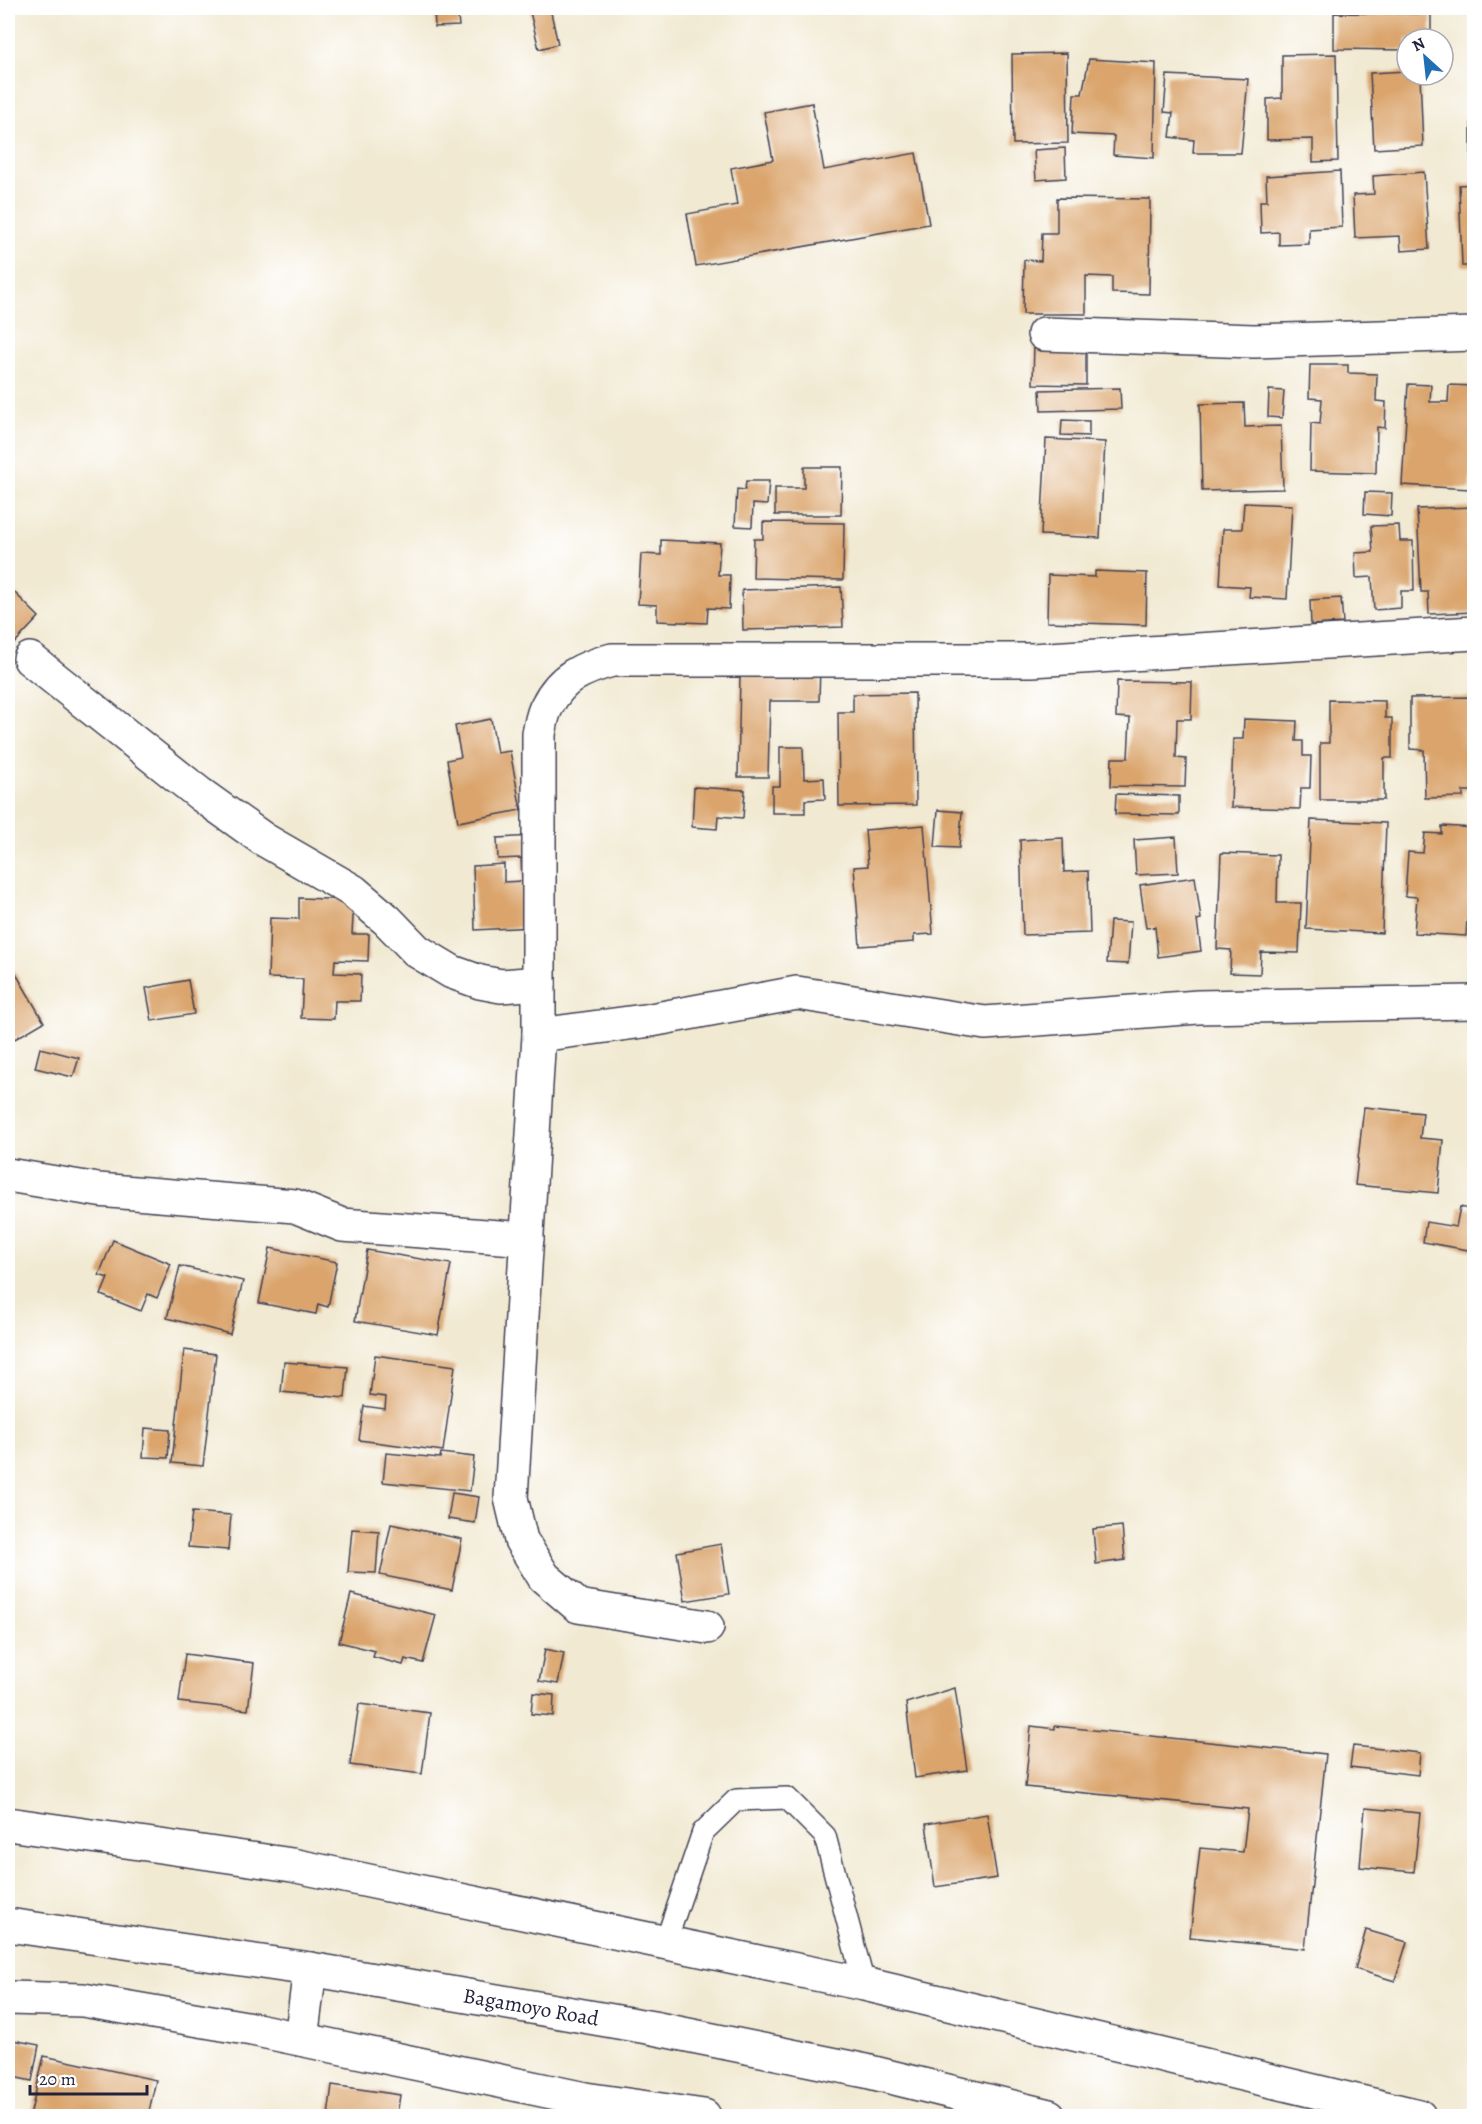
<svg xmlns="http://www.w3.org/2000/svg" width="1482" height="2124" viewBox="0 0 1482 2124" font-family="Alegreya,serif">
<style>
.building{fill:#daa46c}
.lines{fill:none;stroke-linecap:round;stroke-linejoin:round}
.lane-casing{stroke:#414052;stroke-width:24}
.street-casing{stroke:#414052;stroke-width:36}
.highway-casing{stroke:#414052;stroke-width:36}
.lane{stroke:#fff;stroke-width:21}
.street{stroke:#fff;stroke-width:33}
.highway{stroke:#fff;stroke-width:33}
.labels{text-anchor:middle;stroke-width:4.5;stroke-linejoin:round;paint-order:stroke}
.street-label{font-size:21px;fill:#22223b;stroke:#fff}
</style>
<rect width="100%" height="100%" fill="#fff"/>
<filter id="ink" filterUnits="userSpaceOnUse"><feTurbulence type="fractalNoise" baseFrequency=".0167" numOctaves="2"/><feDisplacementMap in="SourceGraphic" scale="12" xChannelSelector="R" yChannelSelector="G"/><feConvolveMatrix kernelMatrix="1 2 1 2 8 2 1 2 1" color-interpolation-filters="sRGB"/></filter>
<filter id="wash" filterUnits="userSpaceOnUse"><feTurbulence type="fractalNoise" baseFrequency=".008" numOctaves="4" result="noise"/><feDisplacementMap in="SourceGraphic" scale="24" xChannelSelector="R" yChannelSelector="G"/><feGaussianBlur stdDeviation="1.35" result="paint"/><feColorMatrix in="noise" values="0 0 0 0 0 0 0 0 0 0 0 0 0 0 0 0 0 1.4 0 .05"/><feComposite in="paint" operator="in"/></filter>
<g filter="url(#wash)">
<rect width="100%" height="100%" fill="#f1e9d2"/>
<g id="blocks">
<g class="building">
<path d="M434,8H457L459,26L435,27Z"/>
<path d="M529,8H550L558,44L539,49Z"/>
<path d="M1334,13L1431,14V39H1407V50L1334,49Z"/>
<path d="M1067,53L1068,143L1013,144L1012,54Z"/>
<path d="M1336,54L1338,161L1313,162V139L1267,140V99L1282,98V55Z"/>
<path d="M1089,59L1156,63L1154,158L1113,155L1114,136L1072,134L1074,94H1082Z"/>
<path d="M1407,71V75H1420L1423,146L1374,149L1370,73Z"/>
<path d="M1167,75L1248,79L1241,153H1193L1194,140L1170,137L1173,113L1164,112Z"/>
<rect x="1471" y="102" width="3" height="51"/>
<path d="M812,103L824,170L916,153L929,224L696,266L687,214L737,205L731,168L773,160L764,112Z"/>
<path d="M1065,148L1066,178L1036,180L1034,150Z"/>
<path d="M1340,171L1342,227L1309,229V244L1279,245V232L1261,233L1260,201H1267L1266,176Z"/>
<path d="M1424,172L1429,249L1401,251L1400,236L1355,238L1353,195L1374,194L1373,176Z"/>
<path d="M1474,184V266H1462L1459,185Z"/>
<path d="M1057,198L1150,199L1149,294L1112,293V277L1086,276V314H1023L1024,260L1041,261L1042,233H1057Z"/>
<path d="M1034,343H1086V385L1033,384Z"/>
<path d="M1310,365H1348V373L1377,374L1376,401L1386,402L1385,428L1377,427L1376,473L1310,471L1311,423L1320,424L1322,399L1309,398Z"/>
<path d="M1408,384L1431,385L1430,402H1448L1449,385L1474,386V466H1471L1470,489L1402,485Z"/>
<path d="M1120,388L1121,409L1041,411L1040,390Z"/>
<path d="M1269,390L1284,391L1282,418L1268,417Z"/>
<path d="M1244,403L1245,427L1281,426L1283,489L1202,491L1200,404Z"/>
<path d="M1062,420L1089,421V436L1061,435Z"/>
<path d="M1046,439L1105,442L1100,538L1041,535Z"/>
<path d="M804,467H842L841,515H775V488H804Z"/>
<path d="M746,481H769L767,505L753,504L752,527L735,526L737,489L745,490Z"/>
<path d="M1365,492L1392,493L1391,516L1364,514Z"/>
<path d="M1244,503L1292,505L1287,599L1249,597L1250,587L1220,585L1223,529H1242Z"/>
<path d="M1474,507V612L1429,614L1428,592H1421L1417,509Z"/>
<path d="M763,522L844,523L843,580L753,578L754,539H763Z"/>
<path d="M1399,525L1400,541H1413L1414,591H1401V608L1374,610L1372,577L1356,578L1355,553L1373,552L1371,526Z"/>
<path d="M661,540L720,543L718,575H730L729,609L708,608L707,623L657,621V605L638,604L641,554L661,555Z"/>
<path d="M1095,571L1147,573L1146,625L1047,622L1048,575L1095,577Z"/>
<path d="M8,586L39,617L8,650Z"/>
<path d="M841,587L843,627L743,630L742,590Z"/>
<path d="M1341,598L1343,623L1311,625L1310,600Z"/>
<path d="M820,665L819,701H770L768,777H738L740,675Z"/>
<path d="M1117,681L1192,682L1191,719H1177L1176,758L1186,759L1185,787L1111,786L1112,758H1128L1130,718L1116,717Z"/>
<path d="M915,693L916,805L839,806L838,712H853V694Z"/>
<path d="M1474,697V791H1463V797L1425,798L1424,750L1410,749V698Z"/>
<path d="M1329,700L1385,701V718H1392V758H1384V800H1320V743H1329Z"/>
<path d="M491,719L497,753L510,751L521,810L458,822L447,760L461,757L455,726Z"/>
<path d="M1244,719L1297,721L1296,741H1303V756H1311L1310,788H1301L1300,809L1231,807L1233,739H1243Z"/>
<path d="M780,747H803L804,779L824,778L825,799L805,800V813H772V786H780Z"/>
<path d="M694,787L745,790L743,818L718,816L717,829L692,827Z"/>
<path d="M1116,794L1179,796V815L1115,814Z"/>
<path d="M938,810L962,812L959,848L935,847Z"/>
<path d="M1311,820L1386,823L1382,933L1306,929Z"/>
<path d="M924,825L933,934L914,935V942L860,946L854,867L868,866L865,830Z"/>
<path d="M1442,826L1474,828V919L1467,918L1466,936L1414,933L1417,897L1405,896L1408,852L1423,853L1425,833L1442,834Z"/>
<path d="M534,836L532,927L475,930L473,866L504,864V882L522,881L521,858L498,859L497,838Z"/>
<path d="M1176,837L1178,873L1136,875L1134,840Z"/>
<path d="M1063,838L1064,872L1088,871L1090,933L1023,935L1020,840Z"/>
<path d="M1221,853L1278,855L1277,903H1301L1299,953L1261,952L1260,974L1230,973L1231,950L1217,949Z"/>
<path d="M1195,877L1201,919L1197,920L1201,951L1158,957L1155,927L1146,928L1140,885Z"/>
<path d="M299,898L354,900L352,934H369L368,961L335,960L334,973L361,974L360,1001H335L334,1019L301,1018L303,979L268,978L270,918L299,919Z"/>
<path d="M1110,921L1131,922L1128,964L1107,963Z"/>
<path d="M8,960L44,1022L15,1039L8,1026Z"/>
<path d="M188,980L194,1014L152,1021L146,988Z"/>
<path d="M40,1048L79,1058L73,1077L35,1068Z"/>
<path d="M1364,1107L1423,1113L1420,1138L1443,1140L1438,1193L1355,1185Z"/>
<path d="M1460,1207L1474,1210V1251L1423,1242L1426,1222L1456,1227Z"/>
<path d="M113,1240L171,1264L157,1298L148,1294L141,1311L101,1295L108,1278L99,1275Z"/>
<path d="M270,1248L337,1262L328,1307L318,1304L316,1314L259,1303Z"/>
<path d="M367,1250L451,1264L438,1335L355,1321Z"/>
<path d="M180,1266L243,1281L230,1334L167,1318Z"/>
<path d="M184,1350L216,1354L203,1466L172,1463Z"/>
<path d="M375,1355L455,1366L443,1451L359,1440L364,1406L385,1409L386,1397L370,1395Z"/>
<path d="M284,1362L348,1367L345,1398L281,1392Z"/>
<path d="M145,1428L170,1430L168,1458L143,1457Z"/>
<path d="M386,1453L440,1458L441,1453L474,1457L470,1491L383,1482Z"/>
<path d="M452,1493L479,1497L475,1523L448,1519Z"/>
<path d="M192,1512L231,1515L228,1550L188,1547Z"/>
<path d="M391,1524L462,1539L452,1590L380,1575Z"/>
<path d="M1122,1526L1125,1560L1096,1564L1093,1529Z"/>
<path d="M352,1529L379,1531L376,1573L348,1572Z"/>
<path d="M721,1544L729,1594L685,1601L677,1552Z"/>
<path d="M351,1594L436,1615L423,1663L405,1659L403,1665L373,1657L375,1651L339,1642Z"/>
<path d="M545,1649L564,1653L558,1684L539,1681Z"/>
<path d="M185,1654L254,1663L248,1710L179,1702Z"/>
<path d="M955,1688L967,1770L915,1778L906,1703Z"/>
<path d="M533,1693L554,1695L553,1716L531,1714Z"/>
<path d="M359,1704L430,1713L422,1774L350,1765Z"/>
<path d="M1031,1726L1055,1729V1726L1326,1754L1305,1949L1190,1937L1200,1848L1243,1852L1248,1809L1025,1787Z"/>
<path d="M1353,1746L1420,1753L1418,1775L1350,1767Z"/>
<path d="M1365,1808L1420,1813L1414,1872L1360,1867Z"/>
<path d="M987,1814L997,1878L935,1887L926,1824Z"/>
<path d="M1366,1930L1407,1942L1395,1981L1355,1969Z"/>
<path d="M8,2039L39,2045L32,2081L8,2076Z"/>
<path d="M44,2056L156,2080L148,2116H30Z"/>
<path d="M332,2085L400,2095L397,2116H328Z"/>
</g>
</g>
</g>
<g filter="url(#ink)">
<use href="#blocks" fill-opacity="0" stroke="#414052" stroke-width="1.5"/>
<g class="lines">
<g class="lane-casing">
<path id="lane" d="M665,1944L703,1832L736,1800L787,1798L825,1836L864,1984"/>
</g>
<g class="street-casing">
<g id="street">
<path d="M1044,334L1254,341L1474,334"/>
<path d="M30,659L200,794L263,839L353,891L387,920L417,951L452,972L480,982L501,986L539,983"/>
<path d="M539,1035L651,1020L797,993L985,1023L1198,1007L1474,1002"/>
<path d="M8,1175L98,1190L295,1206L342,1225L527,1239"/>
<path d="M707,1627L578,1606L544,1577L521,1540L511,1498L539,1035V734C541,725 542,714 547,706C561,677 583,668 612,660H1032L1474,633"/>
<path d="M8,1824L292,1865L864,1984L1419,2116"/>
<path d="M8,1998L83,2000L252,2029L585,2099L704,2116"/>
<path d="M301,2039L310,1969"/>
</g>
</g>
<g class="highway-casing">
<path id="highway" d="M8,1925L310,1969L653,2028L866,2071L1049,2116"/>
</g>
<use href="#lane" class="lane"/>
<use href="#street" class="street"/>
<use href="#highway" class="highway"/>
</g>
</g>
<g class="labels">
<g class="street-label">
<text transform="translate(531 2007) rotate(10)" y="7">Bagamoyo Road</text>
</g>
</g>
<rect width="1482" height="2124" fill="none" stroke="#fff" stroke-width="30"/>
<g transform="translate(1425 57) rotate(333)"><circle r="28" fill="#ffffff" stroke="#a7a7b1" stroke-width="1.5"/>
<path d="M0-4.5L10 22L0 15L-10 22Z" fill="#1f6fb2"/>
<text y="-9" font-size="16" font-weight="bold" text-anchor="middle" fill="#22223b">N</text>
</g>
<path d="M30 2085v9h117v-9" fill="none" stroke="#22223b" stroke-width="3"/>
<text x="39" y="2085" font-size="18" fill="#22223b" stroke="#ffffff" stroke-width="4.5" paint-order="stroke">20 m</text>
</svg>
